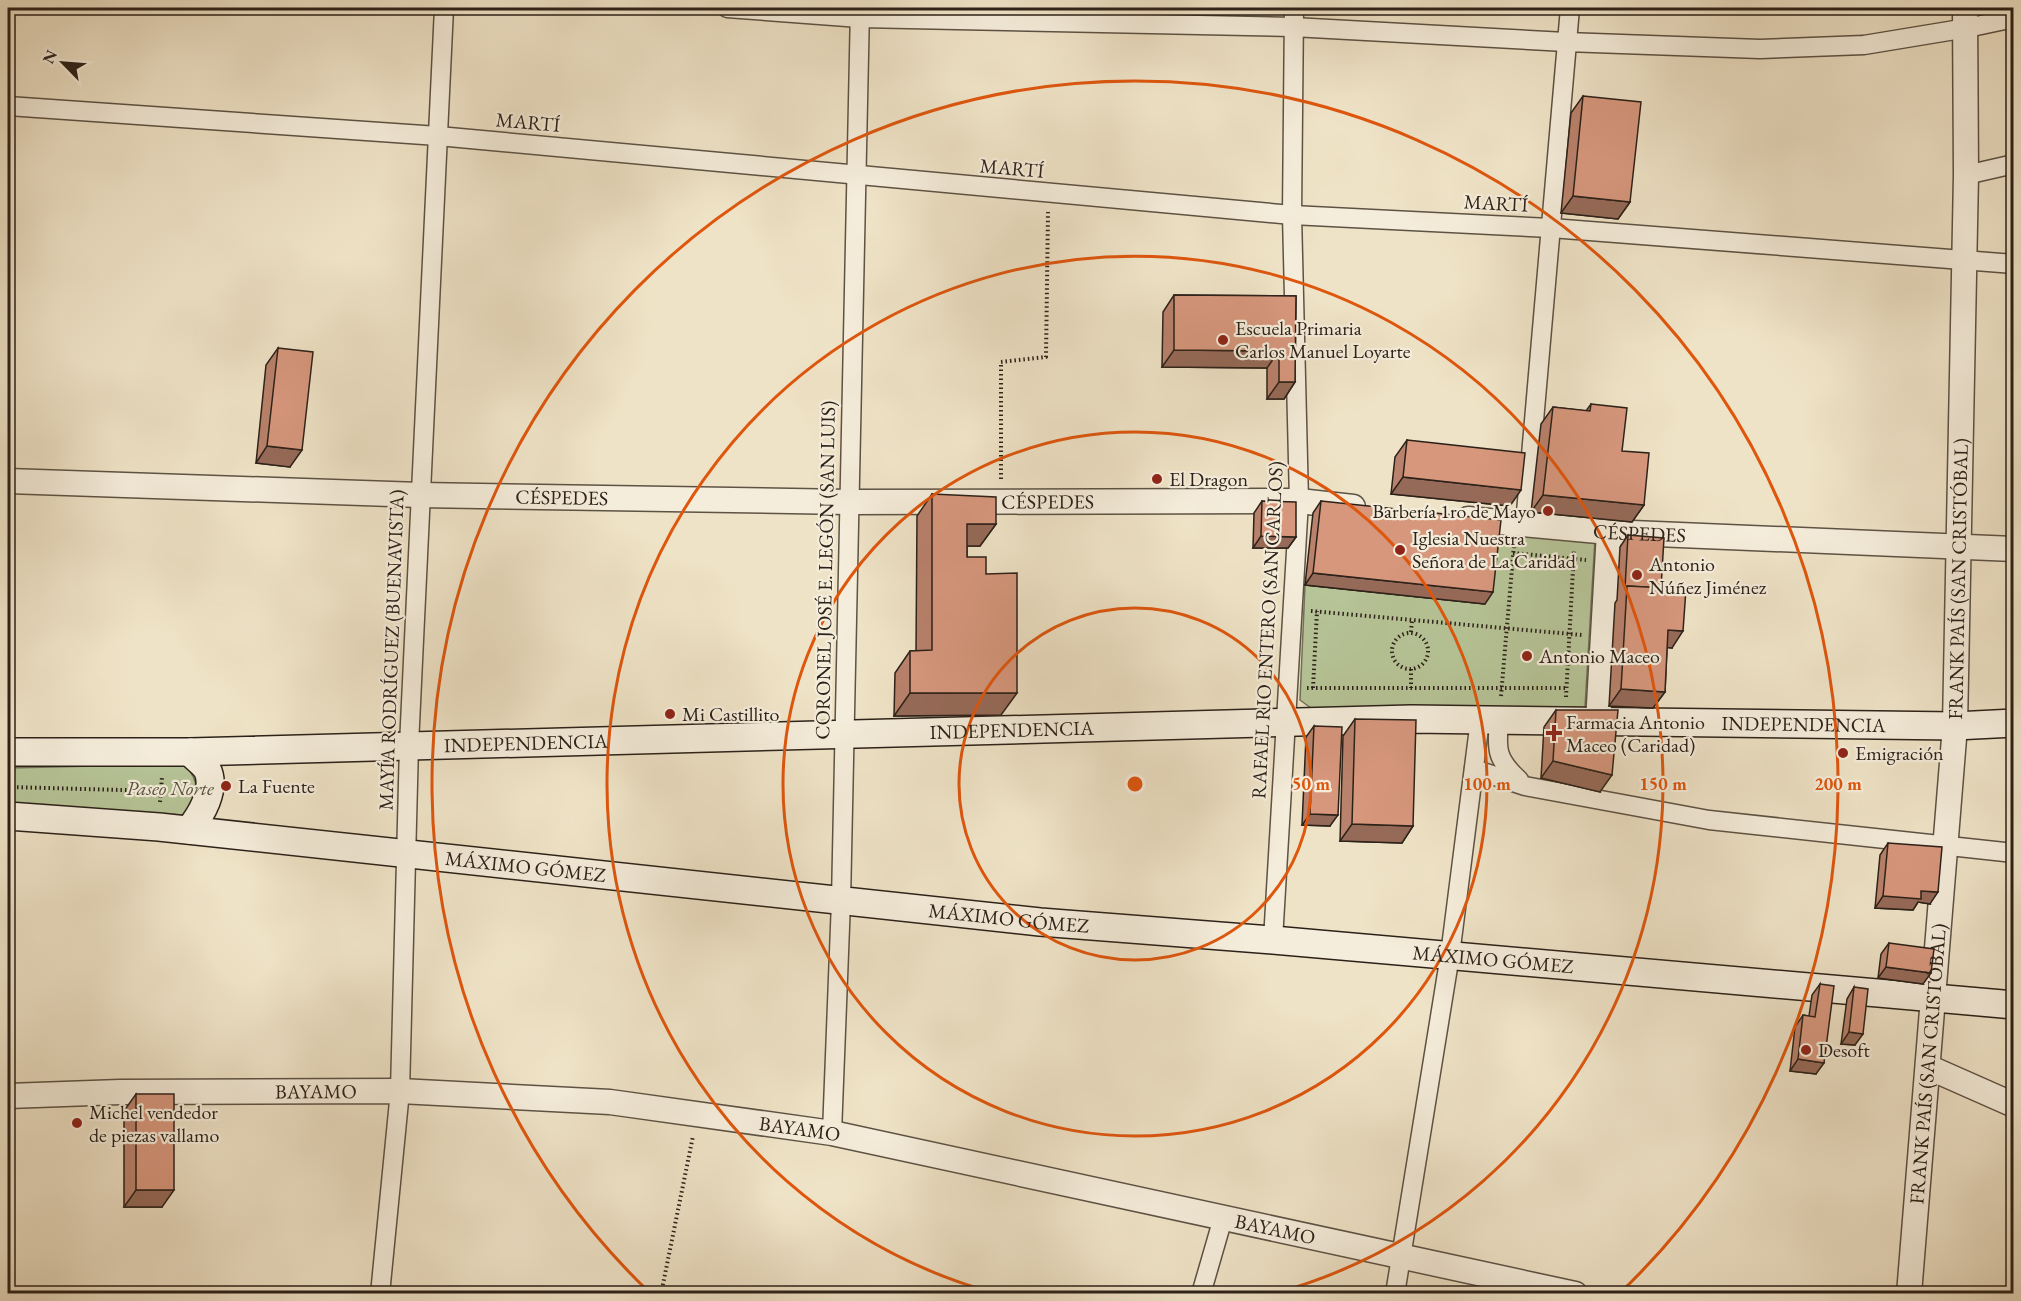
<svg xmlns="http://www.w3.org/2000/svg" width="2021" height="1301" viewBox="0 0 2021 1301" font-family="'EB Garamond',serif">
<style>
.green{fill:#b6c497;stroke:#717258;stroke-width:1.5}
.lines{fill:none;stroke-linecap:round;stroke-linejoin:round}
.minor-casing{stroke:#5d5244;stroke-width:21}
.tertiary-casing{stroke:#5d5244;stroke-width:27}
.secondary-casing{stroke:#2c2119;stroke-width:30}
.path{stroke:#2c2119;stroke-width:4;stroke-dasharray:1.5 3;stroke-linecap:butt}
.minor{stroke:#f5eddb;stroke-width:18}
.tertiary{stroke:#f5eddb;stroke-width:24}
.secondary{stroke:#f5eddb;stroke-width:27}
.wall{fill:#b9826c;stroke:#2c2119;stroke-width:1.5}
.shaded-wall{fill:#966a58;stroke:#2c2119;stroke-width:1.5}
.building{fill:#d7977d;stroke:#2c2119;stroke-width:1.5}
.ring{fill:none;stroke:#df560d;stroke-width:3}
.poi-dot{fill:#8f2418;stroke:#f5eddb;stroke-width:2}
.labels{text-anchor:middle;stroke-width:4.5;stroke-linejoin:round;paint-order:stroke}
.street-label{font-size:20px;fill:#2c2119;stroke:#f5eddb}
.poi-label{font-size:20px;fill:#2c2119;stroke:#f5eddb;text-anchor:start}
.park-label{font-size:20px;font-style:italic;fill:#55523f;stroke:#f5eddb}
.centre{fill:#df560d;stroke:#f5eddb;stroke-width:3}
.ring-label{font-size:18px;text-anchor:middle;font-weight:bold;fill:#df560d;stroke:#f5eddb;stroke-width:4.5;stroke-linejoin:round;paint-order:stroke}
</style>
<rect width="100%" height="100%" fill="#efe3c7"/>
<filter id="stains"><feTurbulence type="fractalNoise" baseFrequency=".00333" numOctaves="4"/><feColorMatrix values="0 0 0 0 .2 0 0 0 0 .09 0 0 0 0 .02 0 0 0 .5 -.17"/></filter>
<radialGradient id="worn" r=".72"><stop offset=".6" stop-color="#630" stop-opacity="0"/><stop offset="1" stop-color="#630" stop-opacity=".3"/></radialGradient>
<g class="green">
<path d="M1493,532L1595,539L1585,707L1315,711L1300,700L1305,585L1485,604Z"/>
<path d="M183,764C203,782 197,795 183,815L8,807V768Z"/>
</g>
<g class="lines">
<g class="minor-casing">
<g id="minor">
<path d="M727,8L860,18L1293,27L1566,42L1760,49L1864,45L1967,28L2014,18"/>
<path d="M8,106L438,136L1292,215L1551,228L2014,264"/>
<path d="M1966,175L2014,164"/>
<path d="M1525,524L1570,8"/>
<path d="M1499,721C1496,750 1497,760 1519,780"/>
<path d="M1474,769L1525,786L1709,820L2014,853"/>
<path d="M1273,940L1299,501L1292,215L1294,8"/>
<path d="M832,1133L841,901L860,8"/>
<path d="M380,1294L400,1091L409,745L444,8"/>
<path d="M1201,1294L1223,1218"/>
<path d="M1395,1294L1450,955L1480,720"/>
</g>
</g>
<g class="tertiary-casing">
<g id="tertiary">
<path id="s1" d="M8,481L420,495L849,502L1299,501L1353,507"/>
<path id="s2" d="M1468,519L1609,532L2014,549"/>
<path d="M1598,722L1609,532"/>
<path d="M1928,1067L2014,1105"/>
<path id="s3" d="M8,1096L120,1092L400,1091L610,1102L832,1133L1575,1294"/>
<path id="s4" d="M1909,1294L1955,726L1966,175L1965,8"/>
</g>
</g>
<g class="secondary-casing">
<g id="secondary">
<path id="s5" d="M8,752H190L1411,719L1955,726L2014,723"/>
<path id="s6" d="M8,816L159,827L1040,922L1273,940L2014,1005"/>
<path d="M189,830C201,815 217,789 207,769C203,763 194,757 190,752"/>
</g>
</g>
<g class="path">
<path d="M1001,479V362L1046,357L1048,212"/>
<path d="M1513,553L1586,560"/>
<path d="M1311,611L1582,635"/>
<path d="M1411,632L1412,620"/>
<circle cx="1410" cy="651" r="18"/>
<path d="M1411,669V688"/>
<path d="M1307,688H1566"/>
<path d="M1313,688L1317,611"/>
<path d="M1501,696L1514,545"/>
<path d="M1566,697L1574,551"/>
<path d="M8,787L160,791"/>
<path d="M160,802L162,777"/>
<path d="M661,1294L693,1136"/>
</g>
<use href="#minor" class="minor"/>
<use href="#tertiary" class="tertiary"/>
<use href="#secondary" class="secondary"/>
</g>
<g class="wall">
<path d="M1583,96L1630,202L1618,219L1561,213L1571,113Z"/>
<path d="M1174,295L1296,296L1295,382L1284,399H1267V368L1162,367L1163,312Z"/>
<path d="M278,348L290,467L256,463L266,365Z"/>
<path d="M1591,404L1622,451L1644,505L1632,522L1531,512L1541,424L1553,407L1586,411Z"/>
<path d="M1407,440L1510,506L1391,494L1395,457Z"/>
<path d="M932,494L996,524L980,546H967V557L986,574L1001,715L894,716L895,673L910,651H916L917,516Z"/>
<path d="M1262,501L1296,537L1288,548H1253L1254,513Z"/>
<path d="M1321,501L1485,604L1305,585L1313,513Z"/>
<path d="M1628,535L1661,588L1672,648L1667,647L1665,692L1653,708L1609,706L1615,603L1617,600L1620,547Z"/>
<path d="M1556,710L1600,792L1541,778L1544,727Z"/>
<path d="M1355,719L1413,826L1402,843L1340,841L1343,736Z"/>
<path d="M1314,726L1330,826L1302,825L1306,737Z"/>
<path d="M1888,843L1930,904L1918,902L1913,910L1875,908L1880,855Z"/>
<path d="M1889,943L1923,984L1878,978L1881,954Z"/>
<path d="M1820,984L1816,1074L1790,1071L1795,1027L1803,1015L1809,1016L1812,995Z"/>
<path d="M1854,987L1855,1045L1841,1044L1847,999Z"/>
<path d="M136,1094L162,1207H124V1111Z"/>
</g>
<g class="shaded-wall">
<path d="M1573,196L1630,202L1618,219L1561,213Z"/>
<path d="M1174,350L1279,351L1267,368L1162,367Z"/>
<path d="M1279,382H1295L1284,399H1267Z"/>
<path d="M267,446L302,450L290,467L256,463Z"/>
<path d="M1403,477L1521,490L1510,506L1391,494Z"/>
<path d="M1543,495L1644,505L1632,522L1531,512Z"/>
<path d="M967,524H996L980,546H951Z"/>
<path d="M1261,536L1296,537L1288,548H1253Z"/>
<path d="M1313,573L1493,592L1485,604L1305,585Z"/>
<path d="M1668,630L1683,631L1672,648L1657,647Z"/>
<path d="M1621,689L1665,692L1653,708L1609,706Z"/>
<path d="M910,693H1017L1001,715L894,716Z"/>
<path d="M1553,761L1612,775L1600,792L1541,778Z"/>
<path d="M1310,814L1338,815L1330,826L1302,825Z"/>
<path d="M1352,824L1413,826L1402,843L1340,841Z"/>
<path d="M1921,891L1938,892L1930,904L1918,902L1913,910L1875,908L1883,896Z"/>
<path d="M1886,967L1931,973L1923,984L1878,978Z"/>
<path d="M1849,1032L1863,1034L1855,1045L1841,1044Z"/>
<path d="M1798,1059L1824,1063L1816,1074L1790,1071Z"/>
<path d="M136,1190H174L162,1207H124Z"/>
</g>
<g class="building">
<path d="M1583,96L1641,102L1630,202L1573,196Z"/>
<path d="M1174,295L1296,296L1295,382H1279V351L1174,350Z"/>
<path d="M278,348L313,352L302,450L267,446Z"/>
<path d="M1591,404L1627,408L1622,451L1649,453L1644,505L1543,495L1553,407L1590,411Z"/>
<path d="M1407,440L1525,453L1521,490L1403,477Z"/>
<path d="M932,494L996,497V524H967V557H986V574L1017,573V693H910V651L932,650Z"/>
<path d="M1262,501L1296,502V537L1261,536Z"/>
<path d="M1321,501L1501,520L1493,592L1313,573Z"/>
<path d="M1628,535L1664,538L1661,588L1627,586L1625,588Z"/>
<path d="M1627,586L1686,589L1683,631L1668,630L1665,692L1621,689Z"/>
<path d="M1556,710H1618L1612,775L1553,761Z"/>
<path d="M1355,719L1416,720L1413,826L1352,824Z"/>
<path d="M1314,726L1342,727L1338,815L1310,814Z"/>
<path d="M1888,843L1942,847L1938,892L1921,891V899L1883,896Z"/>
<path d="M1889,943L1934,949L1931,973L1886,967Z"/>
<path d="M1820,984L1834,986L1824,1063L1798,1059L1803,1015L1815,1017Z"/>
<path d="M1854,987L1868,989L1863,1034L1849,1032Z"/>
<rect x="136" y="1094" width="38" height="96"/>
</g>
<g class="ring">
<circle cx="1135" cy="784" r="176"/>
<circle cx="1135" cy="784" r="352"/>
<path d="M994 1293A528 528 0 1 1 1276 1293"/>
<path d="M647 1290A703 703 0 1 1 1623 1290"/>
</g>
<g class="poi-dot">
<circle cx="1223" cy="340" r="6"/>
<circle cx="1157" cy="479" r="6"/>
<circle cx="1548" cy="511" r="6"/>
<circle cx="1400" cy="550" r="6"/>
<circle cx="1637" cy="575" r="6"/>
<circle cx="1527" cy="656" r="6"/>
<circle cx="670" cy="714" r="6"/>
<path d="M1551 724h6v6h6v6h-6v6h-6v-6h-6v-6h6z"/>
<circle cx="1843" cy="753" r="6"/>
<circle cx="226" cy="786" r="6"/>
<circle cx="1806" cy="1050" r="6"/>
<circle cx="77" cy="1123" r="6"/>
</g>
<g class="labels">
<g class="street-label">
<text transform="translate(528 122) rotate(5)" y="7">MARTÍ</text>
<text transform="translate(1012 168) rotate(5)" y="7">MARTÍ</text>
<text transform="translate(1496 203) rotate(3)" y="7">MARTÍ</text>
<text dy="7" stroke="none"><textPath href="#s1" startOffset="554">CÉSPEDES</textPath></text>
<text dy="7" stroke="none"><textPath href="#s1" startOffset="1040">CÉSPEDES</textPath></text>
<text dy="7" stroke="none"><textPath href="#s2" startOffset="172">CÉSPEDES</textPath></text>
<text transform="translate(825 570) rotate(-89)" y="7">CORONEL JOSÉ E. LEGÓN (SAN LUIS)</text>
<text dy="7" stroke="none"><textPath href="#s4" startOffset="717">FRANK PAÍS (SAN CRISTÓBAL)</textPath></text>
<text transform="translate(1267 630) rotate(-87)" y="7">RAFAEL RIO ENTERO (SAN CARLOS)</text>
<text transform="translate(391 650) rotate(-88)" y="7">MAYÍA RODRÍGUEZ (BUENAVISTA)</text>
<text dy="7" stroke="none"><textPath href="#s5" startOffset="1796">INDEPENDENCIA</textPath></text>
<text dy="7" stroke="none"><textPath href="#s5" startOffset="1004">INDEPENDENCIA</textPath></text>
<text dy="7" stroke="none"><textPath href="#s5" startOffset="518">INDEPENDENCIA</textPath></text>
<text dy="7" stroke="none"><textPath href="#s6" startOffset="520">MÁXIMO GÓMEZ</textPath></text>
<text dy="7" stroke="none"><textPath href="#s6" startOffset="1006">MÁXIMO GÓMEZ</textPath></text>
<text dy="7" stroke="none"><textPath href="#s6" startOffset="1492">MÁXIMO GÓMEZ</textPath></text>
<text dy="7" stroke="none"><textPath href="#s4" startOffset="231">FRANK PAÍS (SAN CRISTÓBAL)</textPath></text>
<text dy="7" stroke="none"><textPath href="#s3" startOffset="308">BAYAMO</textPath></text>
<text dy="7" stroke="none"><textPath href="#s3" startOffset="794">BAYAMO</textPath></text>
<text dy="7" stroke="none"><textPath href="#s3" startOffset="1280">BAYAMO</textPath></text>
</g>
<g class="poi-label">
<text x="1235" y="335">Escuela Primaria<tspan x="1235" dy="23">Carlos Manuel Loyarte</tspan></text>
<text x="1169" y="486">El Dragon</text>
<text x="1536" y="518" text-anchor="end">Barbería 1ro de Mayo</text>
<text x="1412" y="545">Iglesia Nuestra<tspan x="1412" dy="23">Señora de La Caridad</tspan></text>
<text x="1649" y="571">Antonio<tspan x="1649" dy="23">Núñez Jiménez</tspan></text>
<text x="1539" y="663">Antonio Maceo</text>
<text x="682" y="721">Mi Castillito</text>
<text x="1566" y="729">Farmacia Antonio<tspan x="1566" dy="23">Maceo (Caridad)</tspan></text>
<text x="1855" y="760">Emigración</text>
<text x="238" y="793">La Fuente</text>
<text x="1818" y="1057">Desoft</text>
<text x="89" y="1119">Michel vendedor<tspan x="89" dy="23">de piezas vallamo</tspan></text>
</g>
<g class="park-label">
<text x="170" y="795">Paseo Norte</text>
</g>
</g>
<circle cx="1135" cy="784" r="9" class="centre"/>
<g class="ring-label">
<text x="1311" y="790">50 m</text>
<text x="1487" y="790">100 m</text>
<text x="1663" y="790">150 m</text>
<text x="1838" y="790">200 m</text>
</g>
<rect width="2021" height="1301" fill="none" stroke="#efe3c7" stroke-width="30"/>
<rect x="9" y="9" width="2003" height="1283" fill="none" stroke="#2c2119" stroke-width="3"/>
<rect x="15" y="15" width="1991" height="1271" fill="none" stroke="#2c2119" stroke-width="1.5"/>
<g transform="translate(63 63) rotate(295)" stroke="#f5eddb" stroke-width="4.5" paint-order="stroke">
<path d="M0-4.5L10 22L0 15L-10 22Z" fill="#2c2119"/>
<text y="-9" font-size="16" font-weight="bold" text-anchor="middle" fill="#2c2119">N</text>
</g>
<rect width="100%" height="100%" filter="url(#stains)"/>
<rect width="100%" height="100%" fill="url(#worn)"/>
</svg>
